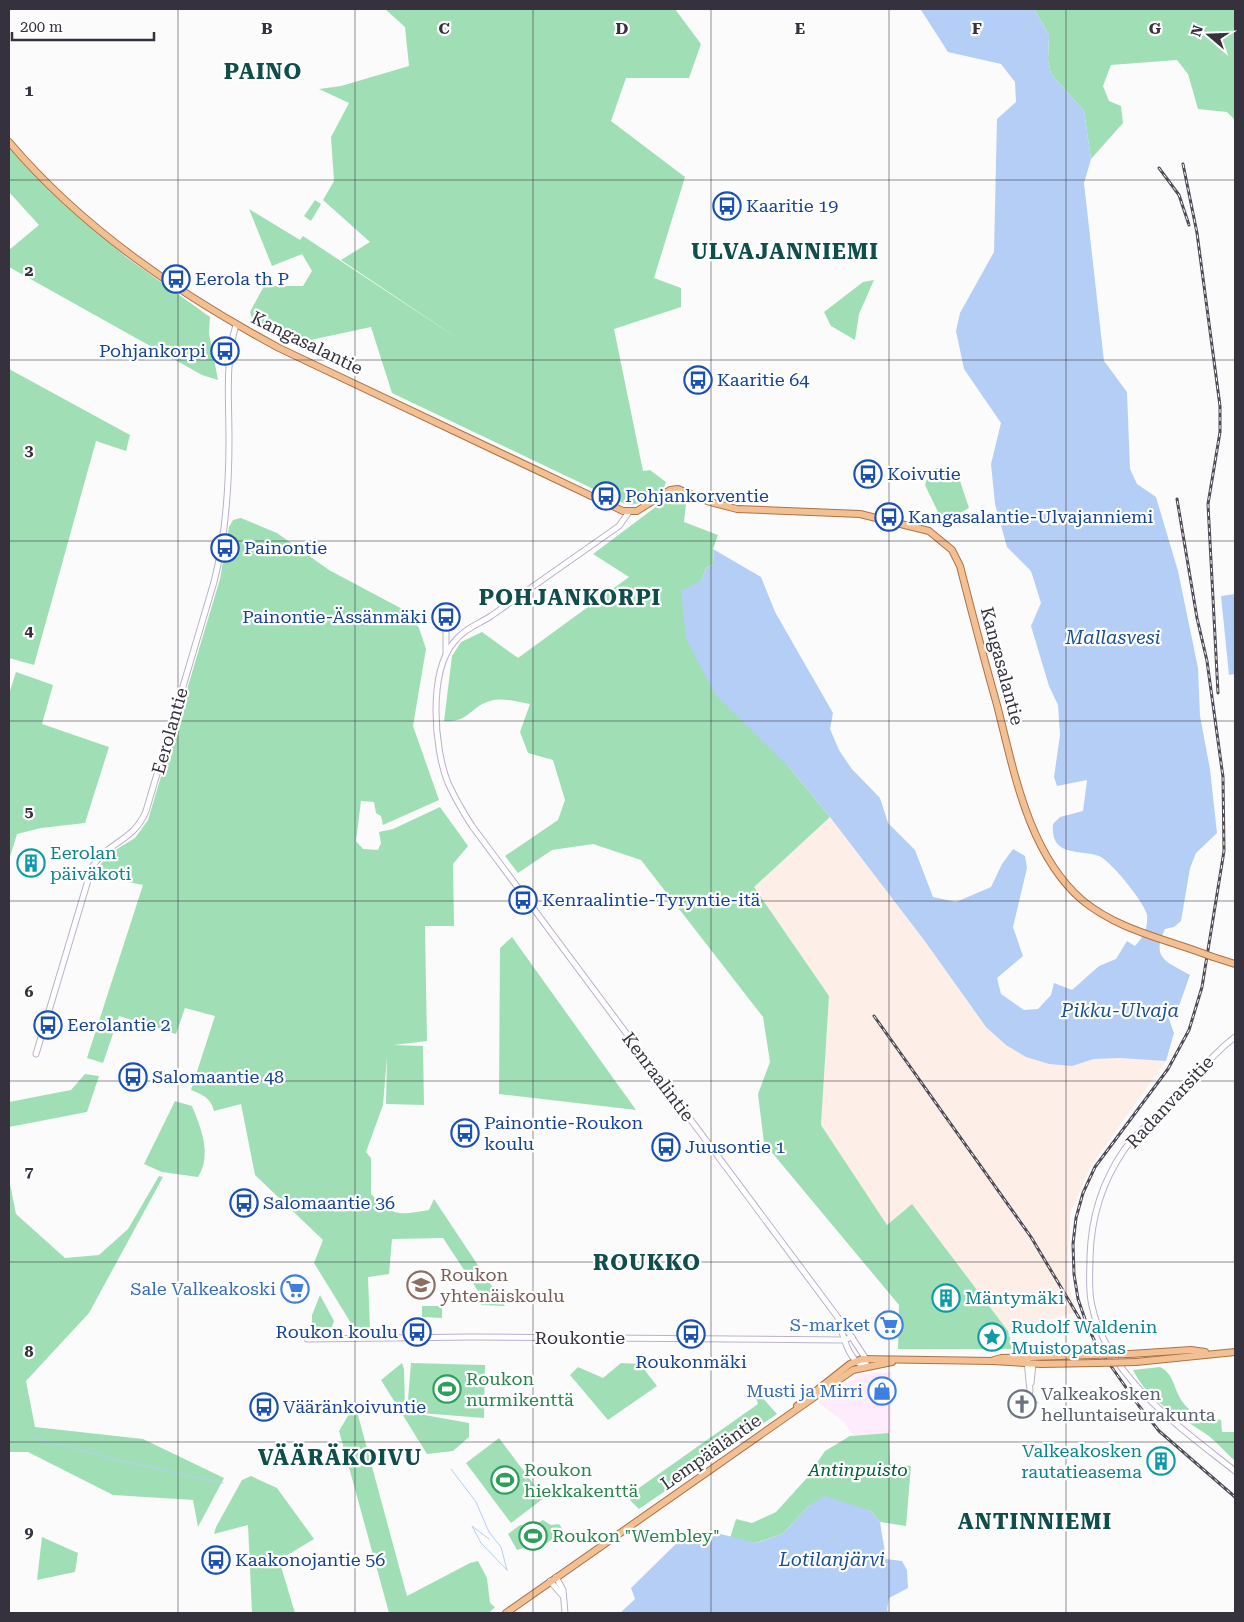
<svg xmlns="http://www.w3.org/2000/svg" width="1244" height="1622" viewBox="0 0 1244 1622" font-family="'Roboto Serif',serif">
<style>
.commercial{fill:#feebfb}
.industrial{fill:#fdeee8}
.green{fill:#a0dfb6}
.water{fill:#b5cef5}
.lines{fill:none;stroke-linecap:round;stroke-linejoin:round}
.stream{stroke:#b5cef5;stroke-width:1}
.minor-casing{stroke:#bbb0cd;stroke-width:7}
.major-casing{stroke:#ab7347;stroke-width:8}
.minor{stroke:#fff;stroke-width:5}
.major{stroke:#f3c094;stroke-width:6}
.rail-casing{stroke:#504c57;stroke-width:3}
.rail{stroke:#fff;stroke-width:1;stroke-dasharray:4;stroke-linecap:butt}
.major-bridge-casing{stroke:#ab7347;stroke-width:8;stroke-linecap:butt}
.major-bridge{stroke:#f3c094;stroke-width:6}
.grid{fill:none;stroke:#35313d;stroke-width:1;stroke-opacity:0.55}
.labels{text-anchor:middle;stroke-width:4.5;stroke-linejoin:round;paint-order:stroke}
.transit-label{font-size:18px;fill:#164399;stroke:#fff;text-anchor:start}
.street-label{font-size:18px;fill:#35313d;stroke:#fff}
.culture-label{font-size:18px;fill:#0d838f;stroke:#fff;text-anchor:start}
.education-label{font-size:18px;fill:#785e54;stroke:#fff;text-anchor:start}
.shop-label{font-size:18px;fill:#366cbe;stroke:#fff;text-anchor:end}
.leisure-label{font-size:18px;fill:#27864d;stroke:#fff;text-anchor:start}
.worship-label{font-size:18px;fill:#5b616d;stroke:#fff;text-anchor:start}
.park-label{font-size:18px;font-style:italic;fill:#036136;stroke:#fff}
.water-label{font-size:19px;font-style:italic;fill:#1b4e96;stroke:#fff}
.district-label{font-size:22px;font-weight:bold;letter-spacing:1px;fill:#104e4b;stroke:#fff}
.grid-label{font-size:16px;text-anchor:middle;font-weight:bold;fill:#35313d;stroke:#fff;stroke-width:4.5;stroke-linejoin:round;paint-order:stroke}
</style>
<rect width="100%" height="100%" fill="#fbfbfb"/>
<path class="commercial" d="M892,1372L891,1433L853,1435L844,1422L818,1402L860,1374Z"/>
<path class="industrial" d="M830,817L924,940L986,1027L1072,1066L1094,1059L1119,1058L1166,1061L1092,1164L1070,1213L1068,1271L1070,1291L1077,1312L1008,1331L912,1204L887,1225L821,1125L829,996L752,885Z"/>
<g class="green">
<path d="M385,9H675L701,44L689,78H626L611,121L685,177L654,278L681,288V307L614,329L643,471L650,470L666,482C663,496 638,507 625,504L392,393L371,327L292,344L254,326L250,312L264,286H303L312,271L302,254L272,266L249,209L300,240L303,236L460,340L341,260L370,242L323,200L334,181L331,137L349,103L319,89L341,86L409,66L405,27Z"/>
<path d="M1034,9H1235V120L1227,112L1198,109L1188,74L1177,60L1111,65L1103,86L1109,101L1121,106L1123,123L1091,159L1084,111L1051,74L1048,60L1049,35Z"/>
<path d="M9,147L53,193L126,257L210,317L209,333L218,380L202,375L9,267V250L39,225L9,192Z"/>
<path d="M315,200L321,204L311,221L304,216Z"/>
<path d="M874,280L859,314L855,340L831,326L824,312L863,282Z"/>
<path d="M9,369L130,435L126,451L96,441L34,665L9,658Z"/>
<path d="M941,467L957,472L969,508L949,519L938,512L925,485L930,470Z"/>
<path d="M687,495L684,522L718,535L713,549L714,564L706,568L702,580L789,767L830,817L754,887L829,996L821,1125L887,1225L912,1204L1008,1331L1013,1349H898L899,1305L764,1143L758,1094L770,1062L763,1017L641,860L593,844L552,850L518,873L505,856L558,820L565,800L553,760L528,753L520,732L530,704C518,702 503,697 490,701C471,706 469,723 444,721L452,656L461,642L482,632L518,658L629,577L593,554L665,500Z"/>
<path d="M241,518L277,533L329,570L406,611L419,628L426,649L413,726L439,800L383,825L381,816L376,813L374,802L361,801L356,841L363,849L378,850L381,843L379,832L393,829L440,807L468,846L453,864L454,926H425L427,1041L394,1045L423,1046L424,1105L386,1104L387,1057L383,1105L366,1152L371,1158V1194C394,1217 398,1215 429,1210L434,1199L505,1306L481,1305L480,1294L443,1238L392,1239L389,1274L368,1277L370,1328H354L314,1263L323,1240L255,1175L241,1104L214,1111C211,1098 203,1095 191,1090L215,1016L185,1008L176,1034L119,1016L103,1063L87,1058L143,885L92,875L109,854L135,838L148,820L220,579L229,527L233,520Z"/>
<path d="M16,672L53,685L42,724L109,747L85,823L41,828L17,834L9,860V694Z"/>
<path d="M512,937L636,1110L499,1094L500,948Z"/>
<path d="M85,1074L99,1076L87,1112L9,1127V1102L71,1090Z"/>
<path d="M175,1101L192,1106C201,1128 212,1155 198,1177L162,1172L144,1164Z"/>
<path d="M159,1176L163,1177L89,1313L26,1381L35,1427L143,1439L224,1478L198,1527L193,1500L113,1495L28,1452H9V1179L16,1214L65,1258L99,1255L128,1229Z"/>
<path d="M320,1295L334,1321L332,1327L312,1331V1315Z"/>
<path d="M422,1306H442V1318L422,1317Z"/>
<path d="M402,1363L404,1369L405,1410L407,1412L411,1363L485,1365L484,1418L408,1412L469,1423V1437L453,1451L427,1454L381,1380Z"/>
<path d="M621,1363L640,1364L657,1386L608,1420L570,1375L578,1367L603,1378Z"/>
<path d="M1160,1367C1173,1374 1173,1384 1179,1396C1182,1403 1191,1411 1197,1417L1221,1420L1222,1432H1235V1461C1225,1452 1216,1441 1206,1434C1178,1415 1149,1402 1133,1370Z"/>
<path d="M752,1386L777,1414L639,1509L630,1500L636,1490L758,1404Z"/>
<path d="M1014,1398H1031L1039,1403L1030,1404L1028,1408L1031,1400L1012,1402L1011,1420L1010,1401Z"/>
<path d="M355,1404L407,1596L470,1563L478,1561L487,1578L490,1603L495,1607L489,1613H389L339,1431Z"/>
<path d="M889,1433L890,1464L911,1466L906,1526L880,1522L871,1511L810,1505L782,1534L756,1543L730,1538L736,1519L752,1523L776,1512L806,1479L825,1451L850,1436Z"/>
<path d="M499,1438L544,1498L511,1523L466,1463Z"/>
<path d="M251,1476L277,1488L314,1539L279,1560L295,1613H252L248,1525L214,1534L216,1527L242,1480Z"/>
<path d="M543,1520L551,1525L559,1524L563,1530L555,1538L534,1551L523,1548L517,1550L508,1534L520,1525L529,1527Z"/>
<path d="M42,1537L78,1553L75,1572L37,1580Z"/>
</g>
<g class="water">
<path d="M917,9H1034L1049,35L1048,60L1051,74L1084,111L1091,159L1084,183L1104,361L1127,392L1130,469L1137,484L1156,497L1178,571L1198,668L1200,716L1210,769L1217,833L1196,853L1190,868L1181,921L1174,927L1165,929C1151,959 1166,961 1190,975L1179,1006L1168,1016L1174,1033L1166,1061L1119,1058L1094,1059L1072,1066L1049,1064L1026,1057L1006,1045L986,1027L924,940L830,817L789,767L714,693L686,638L681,591L702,580L706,568L714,564L713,549L761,577L775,612L833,713L830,729L839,750L851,768L880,798L888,823L915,850L933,897L956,902L991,887L1002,864L1013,849L1025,856L1027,868L1013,927L1023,956L997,978L1001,994L1024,1010L1038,1009L1051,995L1054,983L1072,990L1099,966L1116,959L1127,941L1135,946C1144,936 1148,929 1147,915C1145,903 1111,861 1099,856C1080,849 1050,858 1053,824L1060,817L1083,811L1087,780L1057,786L1054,777L1060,735L1058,705L1049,686L1031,626L1041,603L1031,571L1007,547L995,504L991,464L1001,423L964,369L956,331L960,313L994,252L997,119L1016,102L1015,82L1001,64L948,52L921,10Z"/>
<path d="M1235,594V674L1229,675L1221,596Z"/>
<path d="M825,1496L871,1511L880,1522L886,1559L902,1561L907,1570L908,1588L889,1598L887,1610L890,1613H620L635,1599L631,1588L685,1535L708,1531L757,1543L782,1534L810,1505Z"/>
</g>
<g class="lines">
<g class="stream">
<path d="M35,1438L122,1461L223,1483"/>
<path d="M451,1469L476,1502L489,1532L501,1547L507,1570"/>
<path d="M489,1539L472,1526L481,1543L507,1570"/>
</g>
<g class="minor-casing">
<g id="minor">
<path d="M629,512L619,526L491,616C477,625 464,629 454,642C428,673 434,748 448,783C455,798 463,812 472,826L845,1327L866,1359V1366C848,1363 843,1334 838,1319"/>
<path d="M438,616L446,630V653"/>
<path d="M1235,1037C1211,1055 1195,1078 1175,1099C1158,1116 1138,1130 1124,1150C1102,1182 1091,1219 1090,1257C1090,1273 1088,1290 1092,1306C1107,1377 1181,1428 1235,1471"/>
<path d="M36,1054L92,867C109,841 134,841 146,811L214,582C226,535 229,487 229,439C229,402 225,360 236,325"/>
<path d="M307,1339L472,1337L844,1340L852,1337"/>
<path d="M1027,1360L1030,1391"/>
<path d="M1031,1383L1033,1364"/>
<path d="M556,1577L563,1590L565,1613"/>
<path d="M550,1581L563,1596"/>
</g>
</g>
<g class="major-casing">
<g id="major">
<path d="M9,142C83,229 179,294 279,348L623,511H637L670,490L678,489L710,502L737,509L860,514L929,531L952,550L960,566C972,613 984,659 997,705C1014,771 1028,853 1082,900C1117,929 1161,938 1202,953"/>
<path d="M1213,957L1235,964"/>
<path d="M1130,1354L1191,1350L1205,1352"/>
<path d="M994,1360L1001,1358L1093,1355"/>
<path d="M1136,1362L1235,1352"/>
<path d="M797,1406L850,1364L862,1359L993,1361L1041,1364L1097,1363"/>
<path d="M506,1613L853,1370L892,1362"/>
</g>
</g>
<use href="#minor" class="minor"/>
<use href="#major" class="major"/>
<g class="rail-casing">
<g id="rail">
<path d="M1183,164L1197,233L1220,406V432L1208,504L1218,693"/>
<path d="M1159,168L1179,195L1189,225"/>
<path d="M874,1016L1031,1237L1084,1326"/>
<path d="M1094,1342L1139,1406L1159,1431L1235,1497"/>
<path d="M1098,1348L1087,1325L1078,1299L1074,1274L1073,1244L1076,1218L1083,1193L1095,1167L1168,1069L1189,1030L1202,987L1224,851L1223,777L1207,661L1197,618L1177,499"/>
</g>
</g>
<use href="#rail" class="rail"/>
<g class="major-bridge-casing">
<g id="major-bridge">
<path d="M1202,953L1213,957"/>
<path d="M1093,1355L1130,1354"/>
<path d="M1097,1363L1136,1362"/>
</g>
</g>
<use href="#major-bridge" class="major-bridge"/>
</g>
<path class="grid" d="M178,9V1613M355,9V1613M533,9V1613M711,9V1613M889,9V1613M1066,9V1613M9,180H1235M9,360H1235M9,541H1235M9,721H1235M9,901H1235M9,1081H1235M9,1262H1235M9,1442H1235"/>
<defs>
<g id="bus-ring" transform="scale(1.4375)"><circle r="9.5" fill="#fff" stroke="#1a4fb4" stroke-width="1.5"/><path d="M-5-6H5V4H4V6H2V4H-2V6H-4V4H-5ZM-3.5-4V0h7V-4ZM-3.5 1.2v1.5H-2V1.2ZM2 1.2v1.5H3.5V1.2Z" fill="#1a4fb4"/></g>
<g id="building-ring" transform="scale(1.4375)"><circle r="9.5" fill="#fff" stroke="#0f9aa8" stroke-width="1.5"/><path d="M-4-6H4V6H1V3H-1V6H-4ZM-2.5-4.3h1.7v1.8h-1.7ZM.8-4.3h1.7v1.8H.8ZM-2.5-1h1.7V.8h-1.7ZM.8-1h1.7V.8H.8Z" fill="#0f9aa8"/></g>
<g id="school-ring" transform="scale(1.4375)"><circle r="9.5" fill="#fff" stroke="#8d6e63" stroke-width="1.5"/><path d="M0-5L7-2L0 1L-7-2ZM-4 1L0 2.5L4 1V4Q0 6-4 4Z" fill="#8d6e63"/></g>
<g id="supermarket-ring" transform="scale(1.4375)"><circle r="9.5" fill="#fff" stroke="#3f7fe0" stroke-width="1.5"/><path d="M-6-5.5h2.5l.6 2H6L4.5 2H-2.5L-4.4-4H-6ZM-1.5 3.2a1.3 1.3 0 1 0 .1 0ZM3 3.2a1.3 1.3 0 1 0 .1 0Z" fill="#3f7fe0"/></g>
<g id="sight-ring" transform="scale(1.4375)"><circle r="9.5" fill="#fff" stroke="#0f9aa8" stroke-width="1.5"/><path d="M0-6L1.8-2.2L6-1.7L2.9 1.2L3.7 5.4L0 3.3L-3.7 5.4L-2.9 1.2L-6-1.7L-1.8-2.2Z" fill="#0f9aa8"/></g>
<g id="stadium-ring" transform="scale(1.4375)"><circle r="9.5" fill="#fff" stroke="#2e9e5b" stroke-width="1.5"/><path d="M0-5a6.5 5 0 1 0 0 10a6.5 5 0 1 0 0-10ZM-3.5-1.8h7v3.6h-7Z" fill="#2e9e5b"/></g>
<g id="shop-ring" transform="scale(1.4375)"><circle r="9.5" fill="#fff" stroke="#3f7fe0" stroke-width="1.5"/><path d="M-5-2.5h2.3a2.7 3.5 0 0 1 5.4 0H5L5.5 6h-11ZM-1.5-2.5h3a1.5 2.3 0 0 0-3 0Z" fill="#3f7fe0"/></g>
<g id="church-ring" transform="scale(1.4375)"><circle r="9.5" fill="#fff" stroke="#6b7280" stroke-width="1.5"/><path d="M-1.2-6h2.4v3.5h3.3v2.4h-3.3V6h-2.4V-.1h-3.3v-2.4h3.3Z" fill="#6b7280"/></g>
</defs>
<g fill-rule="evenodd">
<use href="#bus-ring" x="727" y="206"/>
<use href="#bus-ring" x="176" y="279"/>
<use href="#bus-ring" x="225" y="351"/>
<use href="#bus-ring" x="698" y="380"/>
<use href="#bus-ring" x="868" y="474"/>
<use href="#bus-ring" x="606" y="496"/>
<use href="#bus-ring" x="889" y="517"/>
<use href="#bus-ring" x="225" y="548"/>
<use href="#bus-ring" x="446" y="617"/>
<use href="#building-ring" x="31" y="863"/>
<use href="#bus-ring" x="523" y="900"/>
<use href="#bus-ring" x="48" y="1025"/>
<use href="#bus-ring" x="133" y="1077"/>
<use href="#bus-ring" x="465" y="1133"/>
<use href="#bus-ring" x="666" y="1147"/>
<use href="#bus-ring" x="244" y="1203"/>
<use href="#school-ring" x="421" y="1285"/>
<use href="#supermarket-ring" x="295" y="1289"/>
<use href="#building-ring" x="946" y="1298"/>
<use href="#supermarket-ring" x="889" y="1325"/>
<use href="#bus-ring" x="417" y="1332"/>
<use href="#bus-ring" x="691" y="1334"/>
<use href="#sight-ring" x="992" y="1337"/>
<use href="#stadium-ring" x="447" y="1389"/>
<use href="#shop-ring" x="882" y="1391"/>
<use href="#church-ring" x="1022" y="1404"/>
<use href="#bus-ring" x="264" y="1407"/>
<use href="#building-ring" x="1161" y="1461"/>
<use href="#stadium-ring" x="505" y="1480"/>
<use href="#stadium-ring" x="533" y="1536"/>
<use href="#bus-ring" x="216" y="1560"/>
</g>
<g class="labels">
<g class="transit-label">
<text x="746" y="212">Kaaritie 19</text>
<text x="195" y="285">Eerola th P</text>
<text x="206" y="357" text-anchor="end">Pohjankorpi</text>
<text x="717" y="386">Kaaritie 64</text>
<text x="887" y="480">Koivutie</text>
<text x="625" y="502">Pohjankorventie</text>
<text x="908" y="523">Kangasalantie-Ulvajanniemi</text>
<text x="244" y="554">Painontie</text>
<text x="427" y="623" text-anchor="end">Painontie-Ässänmäki</text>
<text x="542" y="906">Kenraalintie-Tyryntie-itä</text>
<text x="67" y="1031">Eerolantie 2</text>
<text x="152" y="1083">Salomaantie 48</text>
<text x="484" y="1129">Painontie-Roukon<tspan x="484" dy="21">koulu</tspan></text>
<text x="685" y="1153">Juusontie 1</text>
<text x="263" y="1209">Salomaantie 36</text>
<text x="398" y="1338" text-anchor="end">Roukon koulu</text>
<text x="691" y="1368" text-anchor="middle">Roukonmäki</text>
<text x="283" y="1413">Vääränkoivuntie</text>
<text x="235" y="1566">Kaakonojantie 56</text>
</g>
<g class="street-label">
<text transform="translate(307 343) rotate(26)" y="6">Kangasalantie</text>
<text transform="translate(1002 666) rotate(75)" y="6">Kangasalantie</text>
<text transform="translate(170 731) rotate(-74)" y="6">Eerolantie</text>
<text transform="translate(658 1077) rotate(53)" y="6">Kenraalintie</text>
<text transform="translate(1170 1102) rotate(-47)" y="6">Radanvarsitie</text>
<text x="580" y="1344">Roukontie</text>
<text transform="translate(711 1452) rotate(-35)" y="6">Lempääläntie</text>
</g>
<g class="culture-label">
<text x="50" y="859">Eerolan<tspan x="50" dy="21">päiväkoti</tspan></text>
<text x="965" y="1304">Mäntymäki</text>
<text x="1011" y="1333">Rudolf Waldenin<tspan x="1011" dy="21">Muistopatsas</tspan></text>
<text x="1142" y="1457" text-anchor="end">Valkeakosken<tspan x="1142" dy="21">rautatieasema</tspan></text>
</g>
<g class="education-label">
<text x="440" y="1281">Roukon<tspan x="440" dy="21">yhtenäiskoulu</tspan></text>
</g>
<g class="shop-label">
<text x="276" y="1295">Sale Valkeakoski</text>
<text x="870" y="1331">S-market</text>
<text x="863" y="1397">Musti ja Mirri</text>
</g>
<g class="leisure-label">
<text x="466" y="1385">Roukon<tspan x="466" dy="21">nurmikenttä</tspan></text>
<text x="524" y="1476">Roukon<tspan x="524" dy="21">hiekkakenttä</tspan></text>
<text x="552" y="1542">Roukon "Wembley"</text>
</g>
<g class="worship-label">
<text x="1041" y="1400">Valkeakosken<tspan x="1041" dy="21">helluntaiseurakunta</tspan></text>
</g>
<g class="park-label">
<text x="858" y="1476">Antinpuisto</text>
</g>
<g class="water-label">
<text x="1113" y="644">Mallasvesi</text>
<text x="1120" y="1017">Pikku-Ulvaja</text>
<text x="832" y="1566">Lotilanjärvi</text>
</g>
<g class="district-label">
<text x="263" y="79">PAINO</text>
<text x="785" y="259">ULVAJANNIEMI</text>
<text x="570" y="605">POHJANKORPI</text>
<text x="647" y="1270">ROUKKO</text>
<text x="340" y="1465">VÄÄRÄKOIVU</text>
<text x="1035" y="1529">ANTINNIEMI</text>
</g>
</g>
<g class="grid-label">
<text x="267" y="34">B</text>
<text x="444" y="34">C</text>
<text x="622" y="34">D</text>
<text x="800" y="34">E</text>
<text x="977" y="34">F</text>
<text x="1155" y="34">G</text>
<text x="29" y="96">1</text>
<text x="29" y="276">2</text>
<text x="29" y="456">3</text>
<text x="29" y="636">4</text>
<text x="29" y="817">5</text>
<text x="29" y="997">6</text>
<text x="29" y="1177">7</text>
<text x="29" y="1357">8</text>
<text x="29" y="1538">9</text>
</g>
<rect width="1244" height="1622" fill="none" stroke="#35313d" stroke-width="20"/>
<g transform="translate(1209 35) rotate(289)" stroke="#ffffff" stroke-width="4" paint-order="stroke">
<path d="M0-4L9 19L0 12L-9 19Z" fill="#35313d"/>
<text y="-8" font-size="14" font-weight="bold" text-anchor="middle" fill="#35313d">N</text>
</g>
<path d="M12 32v8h142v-8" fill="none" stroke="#35313d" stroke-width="2.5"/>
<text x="20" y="32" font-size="15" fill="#35313d" stroke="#ffffff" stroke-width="4" paint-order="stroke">200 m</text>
</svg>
